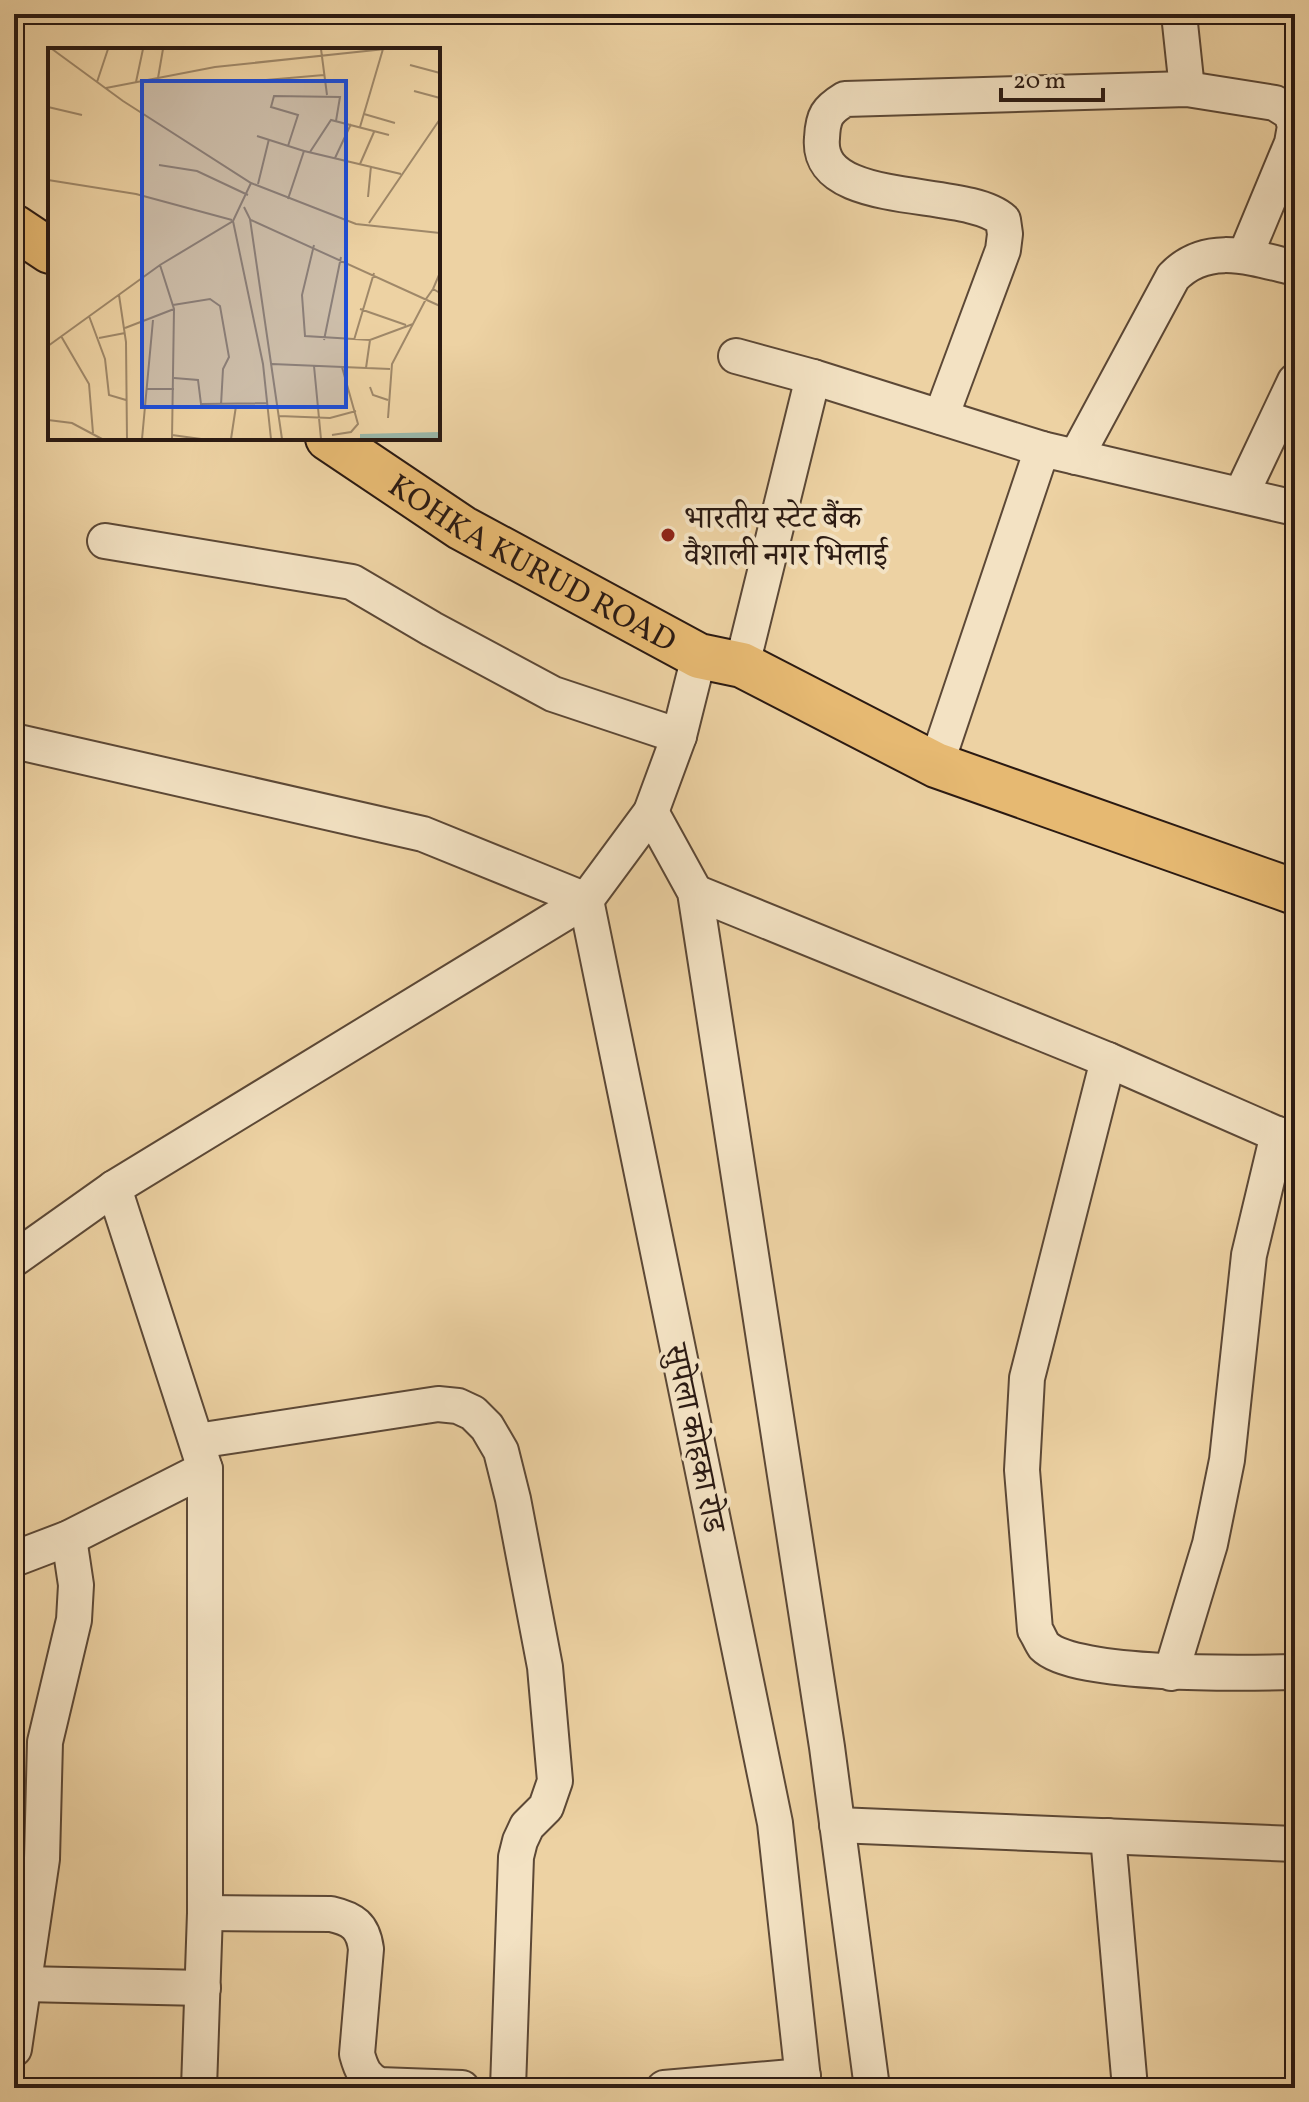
<svg xmlns="http://www.w3.org/2000/svg" width="1309" height="2102" viewBox="0 0 1309 2102" font-family="Vollkorn,'Noto Serif Devanagari',serif">
<style>
.lines{fill:none;stroke-linecap:round;stroke-linejoin:round}
.minor-casing{stroke:#5c4836;stroke-width:38}
.major-casing{stroke:#2b1a12;stroke-width:48}
.minor{stroke:#f3e2c3;stroke-width:34}
.major{stroke:#e6b972;stroke-width:44}
.poi-dot{fill:#8f2418;stroke:#f3e2c3;stroke-width:3}
.labels{text-anchor:middle;stroke-width:8;stroke-linejoin:round;paint-order:stroke}
.poi-label{font-size:32px;fill:#2b1a12;stroke:#f3e2c3;text-anchor:start}
.street-label{font-size:32px;fill:#2b1a12;stroke:#f3e2c3}
.inset-road{fill:none;stroke:#9f8869;stroke-width:2}
.view{fill:#1d4ed8;fill-opacity:0.15;stroke:#1d4ed8;stroke-width:4}
.inset-edge{fill:none;stroke:#2b1a12;stroke-width:4}
</style>
<rect width="100%" height="100%" fill="#edd2a3"/>
<filter id="stains"><feTurbulence type="fractalNoise" baseFrequency=".0025" numOctaves="4"/><feColorMatrix values="0 0 0 0 .2 0 0 0 0 .09 0 0 0 0 .02 0 0 0 .5 -.17"/></filter>
<radialGradient id="worn" r=".72"><stop offset=".6" stop-color="#630" stop-opacity="0"/><stop offset="1" stop-color="#630" stop-opacity=".3"/></radialGradient>
<g class="lines">
<g class="minor-casing">
<g id="minor">
<path d="M1179,14L1187,89"/>
<path d="M736,356L813,377L1042,449"/>
<path d="M941,417L1003,250L1005,234L1003,220C966,186 815,210 822,138C823,116 827,110 845,99L1187,89L1275,103L1291,113L1295,126L1292,143L1245,256"/>
<path d="M1076,457L1173,277C1207,241 1253,258 1295,268"/>
<path d="M1241,495L1295,381"/>
<path d="M105,541L352,582L432,629L553,694L679,736"/>
<path d="M742,665L813,377"/>
<path d="M14,741L423,834L586,900"/>
<path d="M936,765L1042,449L1295,508"/>
<path d="M651,812L695,892L827,1747L872,2088"/>
<path d="M695,892L1108,1060L1295,1142"/>
<path d="M586,900L775,1823L804,2088"/>
<path d="M1108,1060L1027,1378L1022,1470L1035,1630C1038,1634 1041,1642 1044,1646C1075,1677 1248,1673 1295,1672"/>
<path d="M114,1188L205,1469V1913L199,2088"/>
<path d="M14,1259L114,1188L586,900L651,812L679,736L699,656"/>
<path d="M197,1441L438,1404L458,1406L473,1413L487,1427L501,1451L513,1499L545,1667L555,1781L546,1807L527,1826L520,1841L516,1857L508,2088"/>
<path d="M14,1559L69,1538L205,1469"/>
<path d="M1171,1673L1210,1544L1227,1460L1249,1255L1278,1134"/>
<path d="M837,1825L1295,1844"/>
<path d="M1108,1836L1130,2088"/>
<path d="M205,1913L331,1914C353,1919 363,1926 366,1949L357,2054C361,2069 365,2078 379,2085L462,2088"/>
<path d="M24,1984L203,1988"/>
<path d="M14,2049L42,1859L45,1742L74,1620L76,1585L69,1538"/>
<path d="M664,2088L803,2076"/>
</g>
</g>
<g class="major-casing">
<g id="major">
<path d="M14,227L50,251"/>
<path id="s1" d="M328,438L462,528L699,656L742,665L936,765L1295,892"/>
</g>
</g>
<use href="#minor" class="minor"/>
<use href="#major" class="major"/>
</g>
<circle class="poi-dot" cx="668" cy="535" r="8"/>
<g class="labels">
<g class="poi-label">
<text x="684" y="528">भारतीय स्टेट बैंक<tspan x="684" dy="37">वैशाली नगर भिलाई</tspan></text>
</g>
<g class="street-label">
<text dy="11" stroke="none"><textPath href="#s1" startOffset="240">KOHKA KURUD ROAD</textPath></text>
<text transform="translate(696 1438) rotate(78)" y="11">सुपेला कोहका रोड</text>
</g>
</g>
<g transform="translate(48 48)">
<rect width="392" height="392" fill="#edd2a3"/>
<path d="M392,384V391H312V386Z" fill="#99b7a9"/>
<path class="inset-road" d="M4,1L75,53L203,135L308,176L392,185M273,1L279,47M362,17L392,25M110,30L115,1M218,32L276,27M49,34L60,1M88,34L95,1M58,40L167,19L337,1M366,43L392,50M0,59L34,67M316,66L347,75M312,79L335,1M209,88L256,103M240,98L250,67L223,59L226,48L292,49L288,73M262,104L283,72L341,87M287,110L303,76M312,116L326,84M111,117L149,123L200,147M0,132L88,146L184,172M210,136L221,91M320,149L323,118M240,151L256,103L353,126M196,159L202,171L234,391M203,172L392,258M185,173L215,316L223,391M321,175L392,71M266,197L254,247L257,288L322,292L365,276M112,217L126,261L124,391M385,241L391,227L392,185M71,247L78,294L79,391M125,257L162,251L172,258L181,309L175,321L173,357M312,261L358,277M41,268L57,311L61,347L78,352M77,280L126,261M13,288L41,336L45,385M51,290L77,285M276,292L293,209M306,292L326,225M0,298L112,217L185,173L203,135M224,316L342,321M266,318L273,391M318,320L322,292M126,330L150,332L153,356L219,355M322,339L325,347L340,352M98,341H126M231,368L282,370L308,363M340,370L344,316L378,251L385,241L392,245M0,372L24,375L54,391M124,387L153,391M284,387L303,384L310,376L294,319M94,391L105,272M183,391L188,358"/>
<path class="view" d="M94,33H298V359H94Z"/>
<rect width="392" height="392" class="inset-edge"/>
</g>
<rect width="1309" height="2102" fill="none" stroke="#edd2a3" stroke-width="48"/>
<rect x="16" y="16" width="1277" height="2070" fill="none" stroke="#2b1a12" stroke-width="4"/>
<rect x="24" y="24" width="1261" height="2054" fill="none" stroke="#2b1a12" stroke-width="2"/>
<path d="M1001 88v12h102v-12" fill="none" stroke="#2b1a12" stroke-width="4"/>
<text x="1013" y="88" font-size="24" fill="#2b1a12" stroke="#f3e2c3" stroke-width="6" paint-order="stroke">20 m</text>
<rect width="100%" height="100%" filter="url(#stains)"/>
<rect width="100%" height="100%" fill="url(#worn)"/>
</svg>
